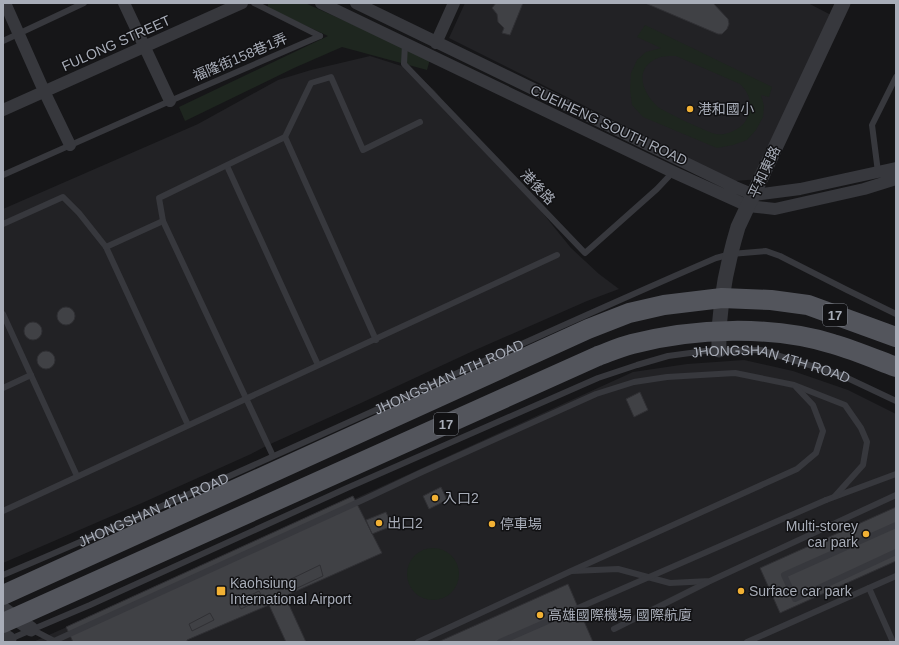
<svg xmlns="http://www.w3.org/2000/svg" width="899" height="645" viewBox="0 0 899 645" font-family="Helvetica,'Noto Sans TC',sans-serif">
  <style>
    .built { fill: #222225 }
    .green { fill: #1e261f; fill-rule: evenodd }
    .building { fill: #404145; stroke: #303034 }
    .lines { fill: none; stroke-linecap: round; stroke-linejoin: round }
    .service { stroke: #37383d; stroke-width: 6 }
    .minor { stroke: #37383d; stroke-width: 12 }
    .tertiary { stroke: #37383d; stroke-width: 15 }
    .primary { stroke: #53555c; stroke-width: 20 }
    .service-bridge { stroke: #37383d; stroke-width: 6 }
    .poi-dot { fill: #f2b134; stroke: #111113; stroke-width: 1.5 }
    .labels { text-anchor: middle; dominant-baseline: central; stroke-width: 3; stroke-linejoin: round; paint-order: stroke }
    .shield { fill: #111113; stroke: #7b7e86; stroke-width: 1 }
    .shield-label { font-size: 13px; font-weight: bold; fill: #a8adb8 }
    .street-label { font-size: 14px; fill: #a8adb8; stroke: #111113 }
    .poi-label { font-size: 14px; fill: #a8adb8; stroke: #111113; text-anchor: start }
  </style>
  <rect width="100%" height="100%" fill="#161618"/>
  <!-- built -->
  <path class="built" d="M465,3H808L831,15L761,179L734,181L449,38Z
    M370,56L411,69L435,91L477,144L528,195L571,248L599,274L619,289L587,301L473,351L361,403L266,446L251,454L142,503L3,563V209L198,124L278,80L311,70Z
    M744,360L793,371L848,390L896,414V642H33L282,532L633,372L687,364Z"/>
  <!-- green -->
  <path class="green" d="M268,3H305L430,59L427,70L342,47L294,68L185,121L179,107L328,36L268,8Z
    M645,25L772,87L769,97L761,95L764,106L763,117L756,130L747,140L733,145L717,148L643,117L632,105L630,90L631,73L637,60L646,52L661,48L637,37ZM676,56L740,84C749,93 753,103 748,116C744,128 728,136 716,134C711,134 661,110 658,107C642,93 633,68 658,58C663,56 671,56 676,56Z
    M407 574a26 26 0 1 1 52 0a26 26 0 1 1-52 0Z"/>
  <!-- building -->
  <path class="building" d="M496,3H523L510,35L502,33L504,28L498,22L497,14L492,8Z
    M645,3H713L728,19L729,24L727,29L722,34H718Z
    M57 316a9 9 0 1 1 18 0a9 9 0 1 1-18 0Z
    M24 331a9 9 0 1 1 18 0a9 9 0 1 1-18 0Z
    M37 360a9 9 0 1 1 18 0a9 9 0 1 1-18 0Z
    M640,392L648,410L634,417L626,399Z
    M441,487L447,500L429,509L423,496Z
    M353,496L382,553L285,596L306,642H286L269,605L187,640V642H73L66,627Z
    M896,507V561L780,613L760,568Z
    M386,512L392,526L372,534L366,520Z
    M320,565L323,576L293,590L289,580Z
    M568,584L593,642H438Z
    M259,591L263,598L241,609L237,602Z
    M210,613L214,620L192,631L189,624Z"/>
  <g class="lines">
    <!-- service -->
    <g class="service">
      <path d="M254,3L320,36"/>
      <path d="M3,41L84,3"/>
      <path d="M405,44L404,64L585,253L657,189L673,172"/>
      <path d="M285,137L311,83L331,77L363,150L420,122"/>
      <path d="M227,166L318,365"/>
      <path d="M878,172L872,125L896,77"/>
      <path d="M3,175L170,101L320,36"/>
      <path d="M3,224L63,197L79,213L106,247L188,425"/>
      <path d="M106,247L163,221"/>
      <path d="M3,314L77,476"/>
      <path d="M3,388L31,375"/>
      <path d="M273,456L163,221L159,198L285,137L376,340"/>
      <path d="M826,500L896,474"/>
      <path d="M3,511L557,255"/>
      <path d="M896,525L784,575L795,599L896,552"/>
      <path d="M572,571L618,569L670,583L710,581L896,495"/>
      <path id="s1" d="M3,575C243,474 477,361 716,258L731,254L766,251L780,256L847,290L896,314"/>
      <path d="M869,588L893,642"/>
      <path d="M31,629L54,641"/>
      <path d="M614,629L708,582"/>
      <path id="s2" d="M10,639L90,605L347,488L598,378L637,365L668,356L705,351L761,350L841,375L896,401"/>
      <path d="M52,642L367,498L422,472L596,394L634,382L667,377L735,373L794,385L845,405L861,428L867,442L863,465L835,496"/>
      <path d="M418,642L569,572L797,469L816,453L823,431L813,405L796,387"/>
      <path d="M747,642L896,576"/>
    </g>
    <!-- minor -->
    <path class="minor" d="M5,3L44,91L70,145
      M124,3L170,101
      M321,3L673,172L748,206L775,209L864,189L896,179
      M356,3L735,187L754,195L800,189L896,168
      M436,43L454,3
      M3,110L242,3"/>
    <!-- tertiary -->
    <path class="tertiary" d="M719,350C718,309 726,267 738,227L843,3
      M3,609L31,629
      M3,635L9,639"/>
    <!-- primary -->
    <path class="primary" d="M3,595L588,329L629,313L664,305L722,298L771,300L808,305L896,337
      M3,623L598,356C609,352 620,347 632,344C694,328 772,325 833,344C854,350 875,359 896,367"/>
    <!-- service-bridge -->
    <path class="service-bridge" d="M500,642L826,500"/>
  </g>
  <!-- markers -->
  <g class="poi-dot">
    <circle cx="690" cy="109" r="4"/>
    <circle cx="435" cy="498" r="4"/>
    <circle cx="379" cy="523" r="4"/>
    <circle cx="492" cy="524" r="4"/>
    <circle cx="866" cy="534" r="4"/>
    <rect x="216" y="586" width="10" height="10" rx="2"/>
    <circle cx="741" cy="591" r="4"/>
    <circle cx="540" cy="615" r="4"/>
  </g>
  <g class="labels">
    <!-- shield labels -->
    <g class="shield">
      <rect x="823" y="304" width="24" height="22" rx="3"/>
      <rect x="434" y="413" width="24" height="22" rx="3"/>
    </g>
    <g class="shield-label">
      <text x="835" y="315">17</text>
      <text x="446" y="424">17</text>
    </g>
    <!-- street labels -->
    <g class="street-label">
      <text transform="translate(116 43) rotate(-24)">FULONG STREET</text>
      <text transform="translate(240 57) rotate(-23)">福隆街158巷1弄</text>
      <text transform="translate(609 125) rotate(25)">CUEIHENG SOUTH ROAD</text>
      <text transform="translate(764 172) rotate(-65)">平和東路</text>
      <text transform="translate(538 187) rotate(46)">港後路</text>
      <text stroke="none"><textPath href="#s2" startOffset="822">JHONGSHAN 4TH ROAD</textPath></text>
      <text stroke="none"><textPath href="#s1" startOffset="488">JHONGSHAN 4TH ROAD</textPath></text>
      <text stroke="none"><textPath href="#s1" startOffset="164">JHONGSHAN 4TH ROAD</textPath></text>
    </g>
    <!-- poi labels -->
    <g class="poi-label">
      <text x="698" y="109">港和國小</text>
      <text x="443" y="498">入口2</text>
      <text x="387" y="523">出口2</text>
      <text x="500" y="524">停車場</text>
      <text x="858" y="526" text-anchor="end">Multi-storey<tspan x="858" dy="16">car park</tspan></text>
      <text x="230" y="583">Kaohsiung<tspan x="230" dy="16">International Airport</tspan></text>
      <text x="749" y="591">Surface car park</text>
      <text x="548" y="615">高雄國際機場 國際航廈</text>
    </g>
  </g>
  <!-- border -->
  <rect width="899" height="645" fill="none" stroke="#a8adb8" stroke-width="8"/>
</svg>
